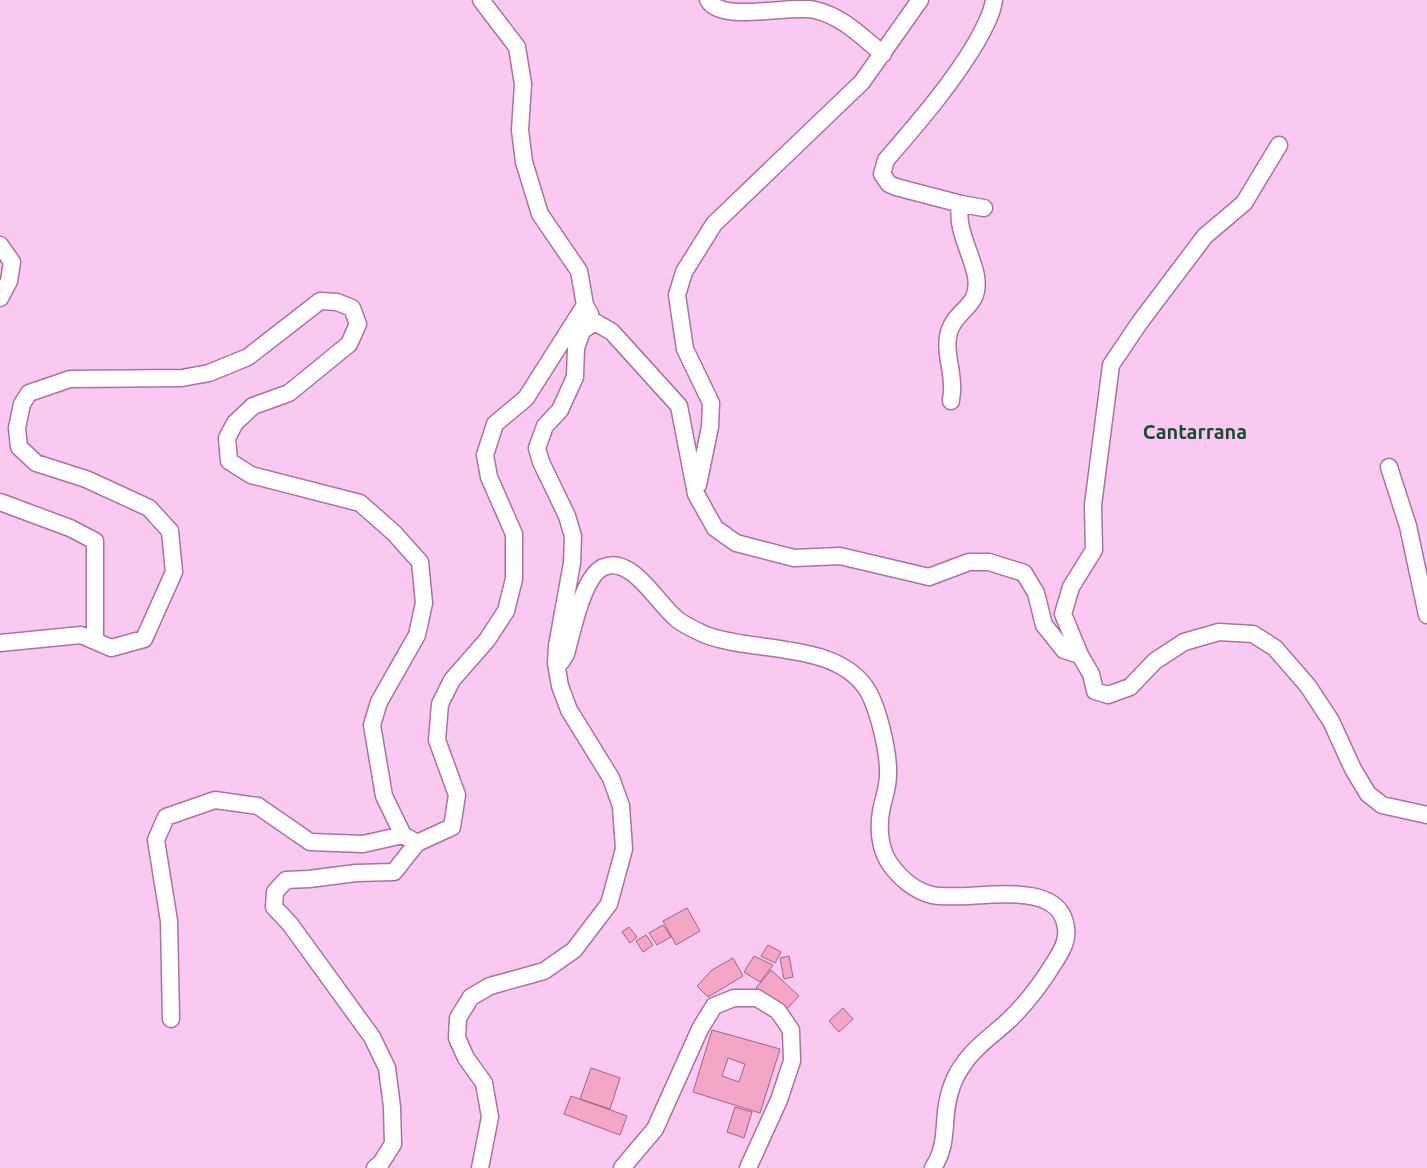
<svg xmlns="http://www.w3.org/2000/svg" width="1427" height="1168" viewBox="0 0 1427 1168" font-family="Ubuntu,sans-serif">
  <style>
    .building { fill: #f4a6c7; stroke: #a5627f; fill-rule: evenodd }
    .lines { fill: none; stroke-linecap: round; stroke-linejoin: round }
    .minor-casing { stroke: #ab72a1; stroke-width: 19 }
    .minor { stroke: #fff; stroke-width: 16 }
    .labels { text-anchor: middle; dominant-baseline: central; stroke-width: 4.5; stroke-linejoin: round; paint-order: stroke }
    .district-label { font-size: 20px; font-weight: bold; fill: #154c2b; stroke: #fac9f1 }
  </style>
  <rect width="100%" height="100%" fill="#fac9f1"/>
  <!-- building -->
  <path class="building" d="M687,908L700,931L676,945L663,921Z
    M663,925L671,937L657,945L649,933Z
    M629,927L637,937L630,943L622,932Z
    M646,935L653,945L643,952L636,941Z
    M768,945L781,952L775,963L761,956Z
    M754,956L773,965L760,982L744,972Z
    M789,956L793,977L784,979L780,958Z
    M733,958L743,976L708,997L697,986L712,970Z
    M771,970L799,996L784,1012L756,988Z
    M843,1008L853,1019L839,1032L829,1021Z
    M712,1030L780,1049L760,1113L693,1092ZM728,1058L745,1064L739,1082L722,1076Z
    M591,1068L620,1078L610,1109L580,1099Z
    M571,1096L627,1116L620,1135L564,1114Z
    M735,1107L752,1112L744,1138L727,1132Z"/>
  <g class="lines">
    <!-- minor casing -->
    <g class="minor-casing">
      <path id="minor" d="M481,0L517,47L523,84L520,130L524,162L540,214L579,271L585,305L590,314
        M708,0C722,24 790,4 815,10C842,16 862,37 883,54
        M984,208L961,204L896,187L889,184L882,174L886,160C918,123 951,85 976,43C983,30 992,15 994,0
        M0,245L12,262L9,281L0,298
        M951,401C951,396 953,391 952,386C952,367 944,350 949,332C957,307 981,308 976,276C972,254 954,225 961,204
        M1389,467L1408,526L1427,615
        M698,485L710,427L711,403L685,349L677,295L684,272L714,224L862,82L920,0
        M0,502L70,528L95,541V641
        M0,643L81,635L111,648L144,639L174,572L170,531L149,508L86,479L36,463L19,447L17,428L22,404L29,393L70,379L182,378L209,373L248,357L320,301L337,302L352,308L358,324L349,344L289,393L253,406L235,423L227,438L229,461L251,475L360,503L394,533L420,562L424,603L417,635L379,702L372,725L384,796L403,835L417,843L452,827L457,795L437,740L440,704L452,680L487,640L506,611L514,579V534L489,477L485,455L495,424L526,398L585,305
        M1080,655L1063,614L1071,587L1094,550L1093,505L1111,365L1140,322L1205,236L1244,203L1279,145
        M561,662L566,654C572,633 583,575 604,567C632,555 658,605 678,620C686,626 697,631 706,635C753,653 834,641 866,688C878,706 889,753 888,775C888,789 883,799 881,812C878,829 880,850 890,864C900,878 915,891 932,895C967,903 1060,874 1066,928C1068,941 1061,952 1054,963C1041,984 1026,1004 1008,1021C993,1035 976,1046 965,1062C954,1076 948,1094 946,1112C944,1133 945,1150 933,1168
        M171,1019L169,921L156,840L166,817L215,800L258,806L310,842L363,844L403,835
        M375,1168L381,1163L393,1144L392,1107L387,1068L372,1037L290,924L274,907L275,892L286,880L309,879L356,873L394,872L417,843
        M480,1168L490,1117L484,1083L466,1058L457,1038L458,1018L471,997L490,986L544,971L574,950L609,904L624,849L621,806L611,778L569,710L560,686L556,663L557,646L572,563L573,536L567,516L541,462L537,448L545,426L560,410L575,377L576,348L582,331L595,322L612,332L679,406L696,494L715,528L736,543L794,558L840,556L929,577L969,562H989L1024,573L1036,593L1044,625L1064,650L1080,655L1091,674L1095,691L1108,695L1130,687L1155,661L1184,642L1219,632L1253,634L1275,648L1308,686L1331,721L1353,769L1368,794L1382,805L1427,815
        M622,1168L655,1129L700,1029L714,1006L734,998H757L778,1011L791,1030L792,1061L779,1100L748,1168"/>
    </g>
    <!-- minor -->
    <use href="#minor" class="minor"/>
  </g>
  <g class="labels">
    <!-- district labels -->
    <g class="district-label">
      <text x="1195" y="431">Cantarrana</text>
    </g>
  </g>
</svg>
